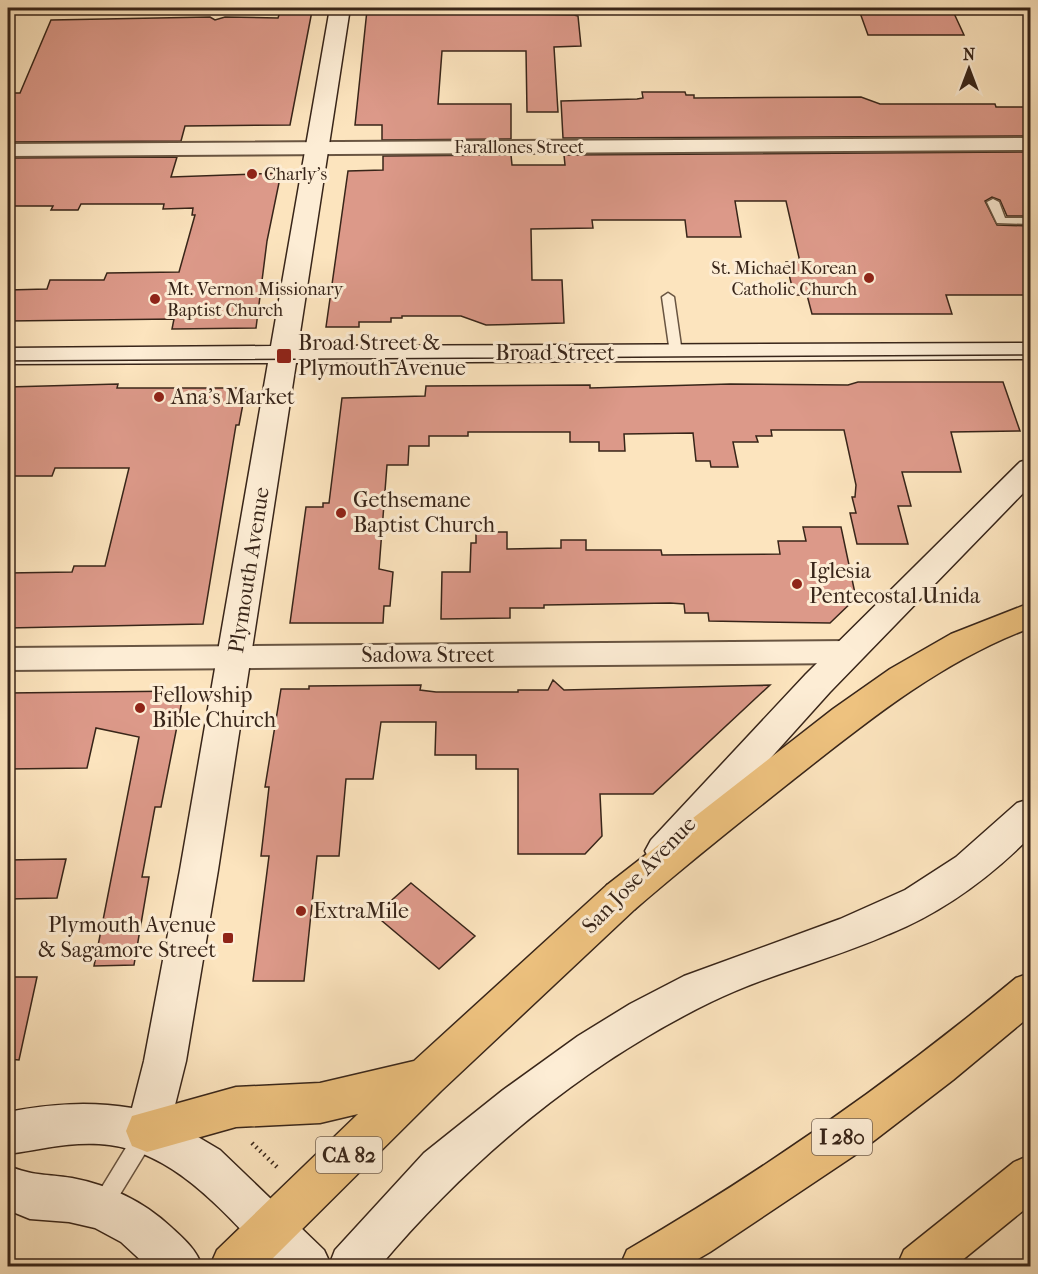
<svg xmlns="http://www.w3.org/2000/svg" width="1038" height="1274" viewBox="0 0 1038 1274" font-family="'IM FELL French Canon',serif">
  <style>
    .building { fill: #dc9989; stroke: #382519; stroke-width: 1.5 }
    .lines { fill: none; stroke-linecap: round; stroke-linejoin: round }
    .lane-casing { stroke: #695542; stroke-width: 3 }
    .street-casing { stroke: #695542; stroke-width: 4 }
    .secondary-casing { stroke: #382519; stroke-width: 3 }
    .primary-casing { stroke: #382519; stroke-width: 3 }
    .highway-casing { stroke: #382519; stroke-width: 3 }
    .path { stroke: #382519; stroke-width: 4.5; stroke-dasharray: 1.5 4; stroke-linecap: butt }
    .lane { fill: #fdedd5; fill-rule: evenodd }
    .street { fill: #fdedd5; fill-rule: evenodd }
    .secondary { fill: #fdedd5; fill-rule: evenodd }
    .primary { fill: #eec27f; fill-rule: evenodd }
    .highway { fill: #eec27f; fill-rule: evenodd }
    .tram { stroke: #382519; stroke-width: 1.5 }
    .poi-dot { fill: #8f2418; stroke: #fdedd5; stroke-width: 2 }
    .labels { text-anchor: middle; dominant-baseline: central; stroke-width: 6; stroke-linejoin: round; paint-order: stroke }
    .far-street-label { font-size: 18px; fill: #382519; stroke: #fdedd5 }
    .far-poi-label { font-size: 18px; fill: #382519; stroke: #fdedd5; text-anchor: start }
    .shield { fill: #fdedd5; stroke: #736151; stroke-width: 1.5 }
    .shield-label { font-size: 21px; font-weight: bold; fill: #382519 }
    .poi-label { font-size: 22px; fill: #382519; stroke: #fdedd5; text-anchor: start }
    .street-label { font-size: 22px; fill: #382519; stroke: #fdedd5 }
  </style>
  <rect width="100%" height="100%" fill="#fce4be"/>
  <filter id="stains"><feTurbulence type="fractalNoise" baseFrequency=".00333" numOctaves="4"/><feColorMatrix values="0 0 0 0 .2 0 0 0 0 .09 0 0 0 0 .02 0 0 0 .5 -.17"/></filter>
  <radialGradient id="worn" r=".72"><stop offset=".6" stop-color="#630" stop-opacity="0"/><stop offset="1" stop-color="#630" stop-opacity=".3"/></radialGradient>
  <!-- building -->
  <path class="building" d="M952,9L964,35H868L859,10Z
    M367,10L574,15L578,16L581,46L554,47L558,112H527L526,51H442L438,104H511V139L382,140V125H355Z
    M312,11L290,125L185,126L181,141L8,142V93H20L51,20L210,17L215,20L225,17L278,18L280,12Z
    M642,92H685L686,95H694V98L861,97L880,104H995L996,107H1030V136L563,138L561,101L637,99L643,98Z
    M1030,152V216H1007L1000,200L992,197L985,201L997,225L1030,226V295H946L952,314H812L807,295H794L786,262H800L786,201H735L741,237H687L685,220H592L593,228L531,229L532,280H562L564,323L486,325L461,316H402V318H391V322H359V327H326L348,171L383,170V156L511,155L512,165H565L564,155Z
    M177,157L171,177L281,173L267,241L256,328L172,329L174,319L8,321V290L47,289L50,280H104L107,273L179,272L195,215H192L193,208L163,209L164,204H81L78,210H51L53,206H8V158Z
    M858,382H1003L1020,431L951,432L961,472H902L911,506H898L908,544H857L850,513H856L852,497H855L856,485L844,430H771L772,436H756L758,442H733L738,467H711L710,461H696L693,433L624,434L625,451H599V442H570V432H468V436H429V446H409L408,465H387L379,569L393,572L390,606H384L383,623H290L306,507H323V503H329L342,398L425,396L426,386L590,385V388L730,384L848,385Z
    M118,384L117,388H246L239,425H236L203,624L8,628V573L72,572L74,566H105L129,468H55L52,476H8V387Z
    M803,527H841L856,598L830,623L709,621L708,613H685L684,604L670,603L544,605V608H510V618L441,619L442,572H470L471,543H476V532H507V549L561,548V540H586V550H661L662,555L780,554L778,541H806Z
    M553,680L564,690L770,685L653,794H600L602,836L585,854H518V769H476V755H435L436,722H381L373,779H346L339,856H317L304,981H253L269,856H261L269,787H265L281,689H309V686L421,685L420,690L436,692H518V690H548Z
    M184,691L161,807H155L142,877H149L134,965L94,966L139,737L96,728L87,768L8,769V693Z
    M66,859L57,898L8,899V860Z
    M411,883L475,936L439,969L375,915Z
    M8,977H37L19,1060L8,1059Z"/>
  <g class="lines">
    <!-- lane casing -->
    <g class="lane-casing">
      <path id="lane" d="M993,199L999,202L1005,218H1030V224L997,223L987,202Z
        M668,293L674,297L682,353L676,357L670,353L662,297Z
        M145,1126L152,1128L155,1135L152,1142L108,1214L101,1217L94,1214L91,1207L94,1200L138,1128Z"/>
    </g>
    <!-- street casing -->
    <g class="street-casing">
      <path id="street" d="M1030,138V150L8,156V144Z
        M848,641L858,644L862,652L858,660L848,663L8,670V648Z"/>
    </g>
    <!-- secondary casing -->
    <g class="secondary-casing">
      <path id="secondary" d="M330,8H350L298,346L1030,343V359L296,363L218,870L186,1061L171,1121L220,1150L324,1250L330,1263L335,1250L424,1153L503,1090L578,1036L630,1004L684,976L840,919L905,890L956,857L1017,803L1030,799V837C989,878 943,912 889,934C831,960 768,974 711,1002C584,1064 470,1159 380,1266H276C226,1216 175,1148 99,1144C68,1142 38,1150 8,1154V1112C50,1104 89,1101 132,1108L144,1061L180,870L268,363L8,364V348L271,346Z
        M1030,459V486L830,692L677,862L664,867L651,862L645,851L651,840L806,674L1020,462Z
        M8,1166C34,1176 46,1174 72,1178C109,1185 143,1201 171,1227C184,1239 196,1249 202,1266H147L121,1242L95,1228L69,1222L30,1219L8,1210Z"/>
    </g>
    <!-- primary casing -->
    <g class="primary-casing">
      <path id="primary" d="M621,881L635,885L640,897L635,909L441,1091L265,1266H210L217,1250L358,1114L320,1123L236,1127L147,1152L132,1146L126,1131L132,1116L236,1087L320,1083L414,1061L607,885Z"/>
    </g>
    <!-- highway casing -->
    <g class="highway-casing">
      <path id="highway" d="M1030,603V628C940,662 869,720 794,779C740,822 687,864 635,909L621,913L607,909L602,897L607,885L833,709L890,669L951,634Z
        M1030,973V1016L953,1080L858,1153L710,1252L686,1266H620L627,1250C765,1170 893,1080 1016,978Z
        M1030,1155V1205L955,1266H897L904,1250L1014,1162Z"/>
    </g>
    <!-- path -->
    <path class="path" d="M252,1143L279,1169"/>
    <!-- lane -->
    <use href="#lane" class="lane"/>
    <!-- street -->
    <use href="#street" class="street"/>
    <!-- secondary -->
    <use href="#secondary" class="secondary"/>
    <!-- primary -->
    <use href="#primary" class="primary"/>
    <!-- highway -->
    <use href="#highway" class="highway"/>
    <!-- tram -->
    <path class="tram" d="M8,361L1030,355"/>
  </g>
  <!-- markers -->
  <g class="poi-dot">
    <circle cx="252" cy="174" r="6"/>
    <circle cx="869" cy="278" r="6"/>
    <circle cx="155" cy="299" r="6"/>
    <rect x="276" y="348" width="16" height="16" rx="3"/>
    <circle cx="159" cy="397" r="6"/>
    <circle cx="341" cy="513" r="6"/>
    <circle cx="797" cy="584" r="6"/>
    <circle cx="140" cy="708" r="6"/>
    <circle cx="301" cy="911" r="6"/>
    <rect x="222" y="932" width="12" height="12" rx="3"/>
  </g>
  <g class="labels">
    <!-- far-street labels -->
    <g class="far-street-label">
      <text x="519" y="147">Farallones Street</text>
    </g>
    <!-- far-poi labels -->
    <g class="far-poi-label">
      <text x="264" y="174">Charly's</text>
      <text x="857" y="268" text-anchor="end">St. Michael Korean<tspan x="857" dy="21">Catholic Church</tspan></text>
      <text x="167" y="289">Mt. Vernon Missionary<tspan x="167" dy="21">Baptist Church</tspan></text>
    </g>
    <!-- shield labels -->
    <g class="shield">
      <rect x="812" y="1119" width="60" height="36" rx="4.5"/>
      <rect x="316" y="1137" width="66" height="36" rx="4.5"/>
    </g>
    <g class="shield-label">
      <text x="842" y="1137">I 280</text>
      <text x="349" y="1155">CA 82</text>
    </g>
    <!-- poi labels -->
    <g class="poi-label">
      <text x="298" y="343">Broad Street &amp;<tspan x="298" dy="25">Plymouth Avenue</tspan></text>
      <text x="171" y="397">Ana's Market</text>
      <text x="353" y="500">Gethsemane<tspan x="353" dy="25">Baptist Church</tspan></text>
      <text x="809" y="571">Iglesia<tspan x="809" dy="25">Pentecostal Unida</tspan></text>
      <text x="152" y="695">Fellowship<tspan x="152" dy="25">Bible Church</tspan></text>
      <text x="313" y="911">ExtraMile</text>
      <text x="216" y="925" text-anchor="end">Plymouth Avenue<tspan x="216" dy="25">&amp; Sagamore Street</tspan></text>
    </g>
    <!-- street labels -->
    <g class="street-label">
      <text x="555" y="353">Broad Street</text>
      <text transform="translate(249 570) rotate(-81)">Plymouth Avenue</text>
      <text x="428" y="655">Sadowa Street</text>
      <text transform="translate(639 875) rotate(-46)">San Jose Avenue</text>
    </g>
  </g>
  <!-- margin -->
  <rect width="1038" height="1274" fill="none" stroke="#fce4be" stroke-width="30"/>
  <rect x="9" y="9" width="1020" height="1256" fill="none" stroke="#382519" stroke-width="3"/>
  <rect x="15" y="15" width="1008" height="1244" fill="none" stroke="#382519" stroke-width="1.5"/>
  <!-- north arrow -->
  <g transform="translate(969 69)" stroke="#fdedd5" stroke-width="4.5" paint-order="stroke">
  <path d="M0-4.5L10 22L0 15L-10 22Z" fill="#382519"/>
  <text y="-9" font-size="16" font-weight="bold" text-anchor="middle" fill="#382519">N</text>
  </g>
  <rect width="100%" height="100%" filter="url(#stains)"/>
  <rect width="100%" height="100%" fill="url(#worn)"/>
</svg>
